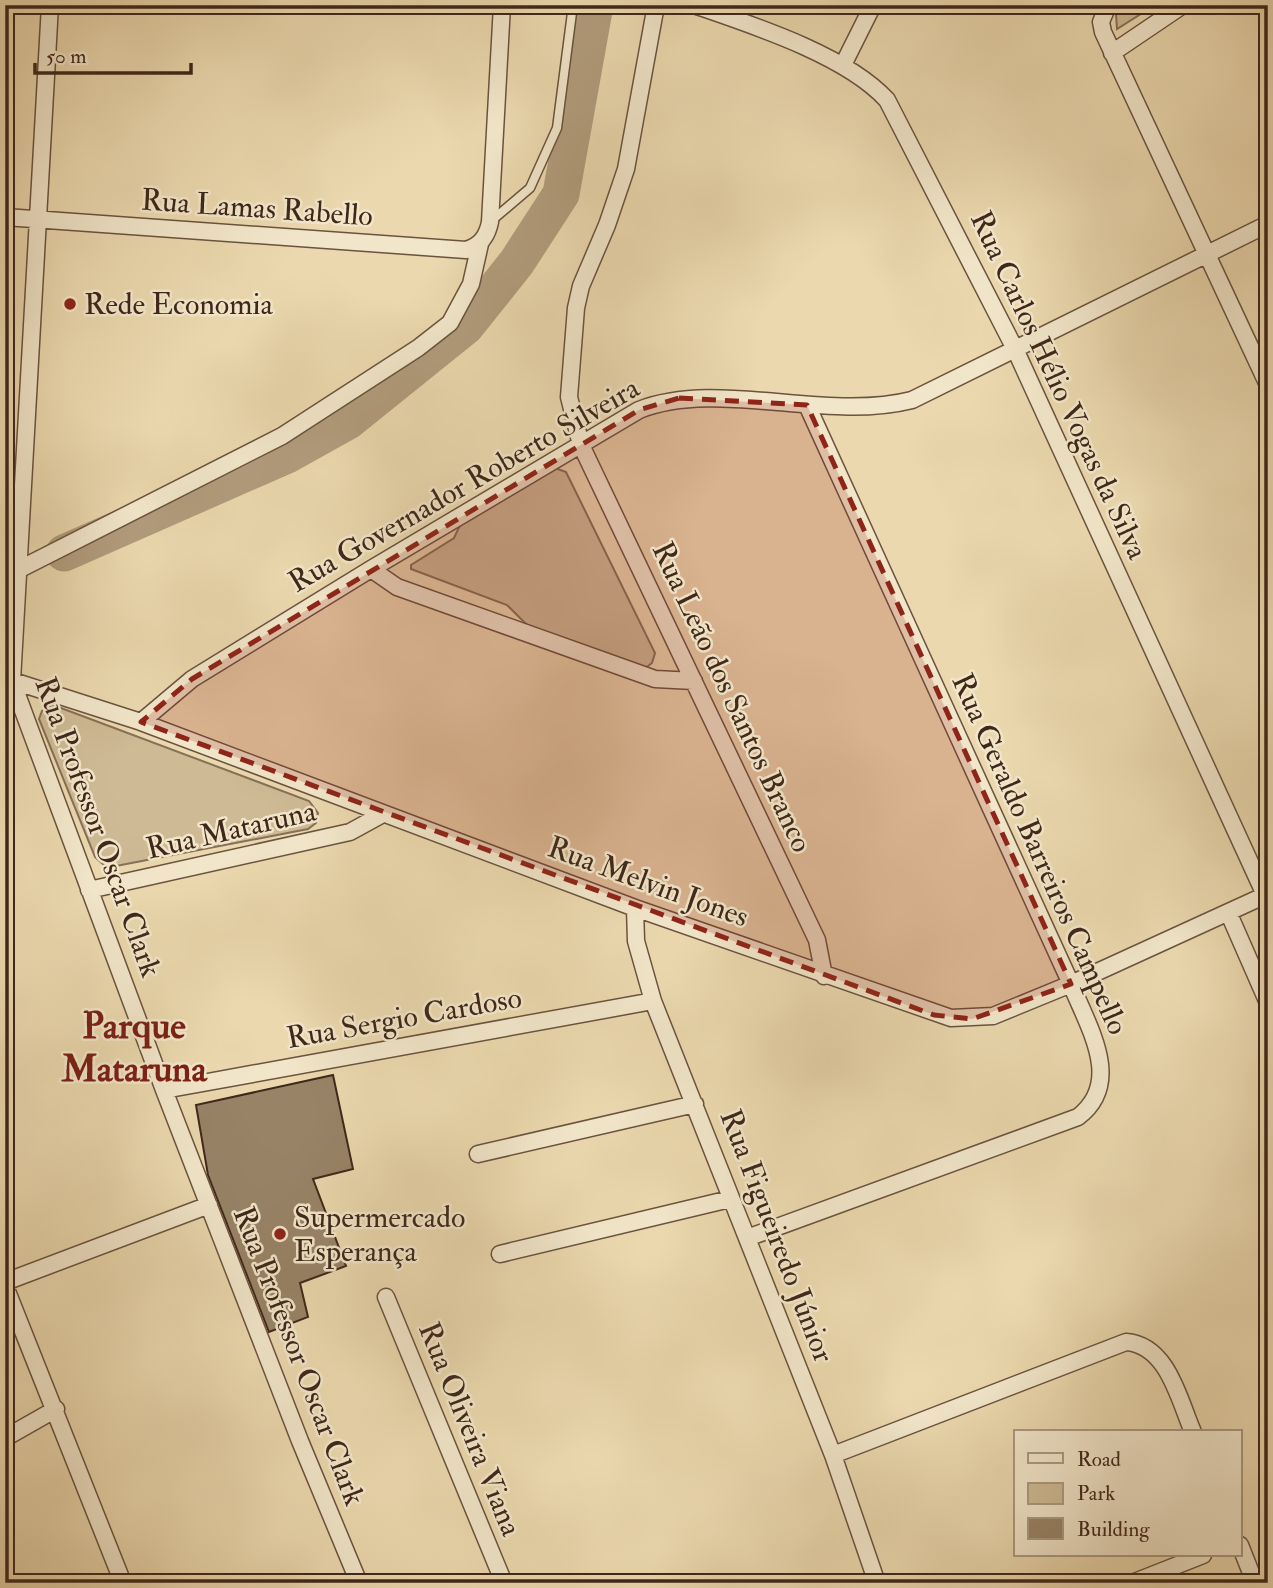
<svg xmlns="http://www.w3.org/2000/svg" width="1273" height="1588" viewBox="0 0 1273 1588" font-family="'IM FELL Double Pica',serif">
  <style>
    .green { fill: #ceba95; stroke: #867058; stroke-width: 2 }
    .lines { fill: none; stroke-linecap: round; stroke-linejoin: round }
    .river { stroke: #b19c7c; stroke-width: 37 }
    .building { fill: #988367; stroke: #3f271a; stroke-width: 2 }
    .service-casing { stroke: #6a533f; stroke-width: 11 }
    .minor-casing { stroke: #6a533f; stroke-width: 19 }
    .service { stroke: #f2e6ca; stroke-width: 8 }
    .minor { stroke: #f2e6ca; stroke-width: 16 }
    .marked { fill: #8f2418; fill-opacity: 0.2; stroke: #8f2418; stroke-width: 5; stroke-dasharray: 14 9; stroke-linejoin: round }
    .poi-dot { fill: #8f2418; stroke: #f2e6ca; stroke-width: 2.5 }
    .labels { text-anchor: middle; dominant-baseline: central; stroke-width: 5; stroke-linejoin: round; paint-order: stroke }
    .street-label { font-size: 30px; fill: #3f271a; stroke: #f2e6ca }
    .poi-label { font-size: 30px; fill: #3f271a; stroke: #f2e6ca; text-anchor: start }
    .district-label { font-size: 37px; font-weight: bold; fill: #7a1f14; stroke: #f2e6ca }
  </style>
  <rect width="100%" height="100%" fill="#ebd8ae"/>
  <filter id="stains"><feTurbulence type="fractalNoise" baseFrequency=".00286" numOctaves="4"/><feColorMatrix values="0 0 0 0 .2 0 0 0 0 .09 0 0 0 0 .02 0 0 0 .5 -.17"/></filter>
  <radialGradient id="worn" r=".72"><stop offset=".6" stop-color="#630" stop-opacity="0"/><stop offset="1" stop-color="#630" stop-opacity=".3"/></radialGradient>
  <!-- green -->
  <path class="green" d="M1121,5H1155L1117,29L1116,14Z
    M555,468L566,472L655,653L652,663L644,669L528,626L507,605L411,569V565L454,538L461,523Z
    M53,705L309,801L318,813L316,823L308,829L116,866L104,865L95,857L39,719L42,711Z"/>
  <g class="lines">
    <!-- river -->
    <path class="river" d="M64,553L287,455L348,421L466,326L517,262L561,194L595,5"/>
  </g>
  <!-- building -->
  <path class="building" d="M333,1075L353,1169L313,1179L346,1266L300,1283L308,1317L269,1332L208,1175L196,1105Z"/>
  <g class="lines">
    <!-- service casing -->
    <g class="service-casing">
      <path id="service" d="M490,222L530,188L557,128L573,5"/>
    </g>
    <!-- minor casing -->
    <g class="minor-casing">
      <path id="minor" d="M50,5L12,681L164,1090L300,1441L359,1583
        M656,5L626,169L607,225L581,286L576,308L569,397L581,445L817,940L824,976
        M694,5C752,25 846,55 887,100L1015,349L1265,895
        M1108,5L1101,22L1103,32L1268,385
        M1112,53L1183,5
        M843,65L873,5
        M5,217L466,250C480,246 487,237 490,222L502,5
        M371,569L397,587L655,679L694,681
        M18,570L282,436L418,348L450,323L471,284L480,244
        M7,679L141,722L635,908L951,1018L993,1016L1071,984L1268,894
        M141,722L192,679L371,569L639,410C718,379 826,422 912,400L1268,224
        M89,890L350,832L381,815
        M635,908L636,941L653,1001L833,1455L877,1583
        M1229,914L1268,1003
        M164,1090L653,1001
        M478,1154L695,1104
        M747,1238L1078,1117C1124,1082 1088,1027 1071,984L807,405
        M500,1254L730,1199
        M5,1282L209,1205
        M5,1286L123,1583
        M386,1297L504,1583
        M5,1438L56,1409
        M833,1455L1126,1342C1168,1345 1179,1400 1193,1432
        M1240,1545L1255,1583
        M1132,1583L1203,1555"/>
    </g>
    <!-- service -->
    <use href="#service" class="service"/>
    <!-- minor -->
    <use href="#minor" class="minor"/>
  </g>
  <!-- marked area -->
  <path class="marked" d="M679,398L807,405L1071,984L972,1019L934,1015L141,722L192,679L639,410Z"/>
  <!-- markers -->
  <g class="poi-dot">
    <circle cx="70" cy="304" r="7"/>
    <circle cx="280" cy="1234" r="7"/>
  </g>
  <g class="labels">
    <!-- street labels -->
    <g class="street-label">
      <text transform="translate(257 208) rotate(4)">Rua Lamas Rabello</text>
      <text transform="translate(1059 385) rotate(65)">Rua Carlos Hélio Vogas da Silva</text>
      <text transform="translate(464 485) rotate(-30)">Rua Governador Roberto Silveira</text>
      <text transform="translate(732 697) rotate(65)">Rua Leão dos Santos Branco</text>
      <text transform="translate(98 827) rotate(70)">Rua Professor Oscar Clark</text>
      <text transform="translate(231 830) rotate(-13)">Rua Mataruna</text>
      <text transform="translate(1040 854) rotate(66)">Rua Geraldo Barreiros Campello</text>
      <text transform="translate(648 882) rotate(20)">Rua Melvin Jones</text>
      <text transform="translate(404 1018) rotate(-10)">Rua Sergio Cardoso</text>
      <text transform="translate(777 1236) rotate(69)">Rua Figueiredo Júnior</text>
      <text transform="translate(299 1356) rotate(69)">Rua Professor Oscar Clark</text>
      <text transform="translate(470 1429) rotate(68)">Rua Oliveira Viana</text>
    </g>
    <!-- poi labels -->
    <g class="poi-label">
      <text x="84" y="304">Rede Economia</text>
      <text x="294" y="1217">Supermercado<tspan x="294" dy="34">Esperança</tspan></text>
    </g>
    <!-- district labels -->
    <g class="district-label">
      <text x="134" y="1026">Parque<tspan x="134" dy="43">Mataruna</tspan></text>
    </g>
  </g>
  <!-- margin -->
  <rect width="1273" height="1588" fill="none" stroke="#ebd8ae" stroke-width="28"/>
  <rect x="7" y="7" width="1259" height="1574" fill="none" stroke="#3f271a" stroke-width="3.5"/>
  <rect x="14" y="14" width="1245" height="1560" fill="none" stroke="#3f271a" stroke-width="2"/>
  <!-- legend -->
  <rect x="1014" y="1430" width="228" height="126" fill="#f2e6ca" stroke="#aa9a84" stroke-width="2"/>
  <rect x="1028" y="1453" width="35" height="10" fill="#f2e6ca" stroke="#aa9a84" stroke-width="2"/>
  <text x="1077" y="1466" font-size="21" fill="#3f271a">Road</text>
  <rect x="1028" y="1483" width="35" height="21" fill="#ceba95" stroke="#aa9a84" stroke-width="2"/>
  <text x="1077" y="1500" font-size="21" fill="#3f271a">Park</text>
  <rect x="1028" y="1518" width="35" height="21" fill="#988367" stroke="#aa9a84" stroke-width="2"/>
  <text x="1077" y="1536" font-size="21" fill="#3f271a">Building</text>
  <!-- scale -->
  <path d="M35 63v10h156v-10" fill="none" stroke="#3f271a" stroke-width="3.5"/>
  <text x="46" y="63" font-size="21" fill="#3f271a" stroke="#f2e6ca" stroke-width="5" paint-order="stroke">50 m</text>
  <rect width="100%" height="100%" filter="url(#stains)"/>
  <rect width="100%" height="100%" fill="url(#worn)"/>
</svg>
